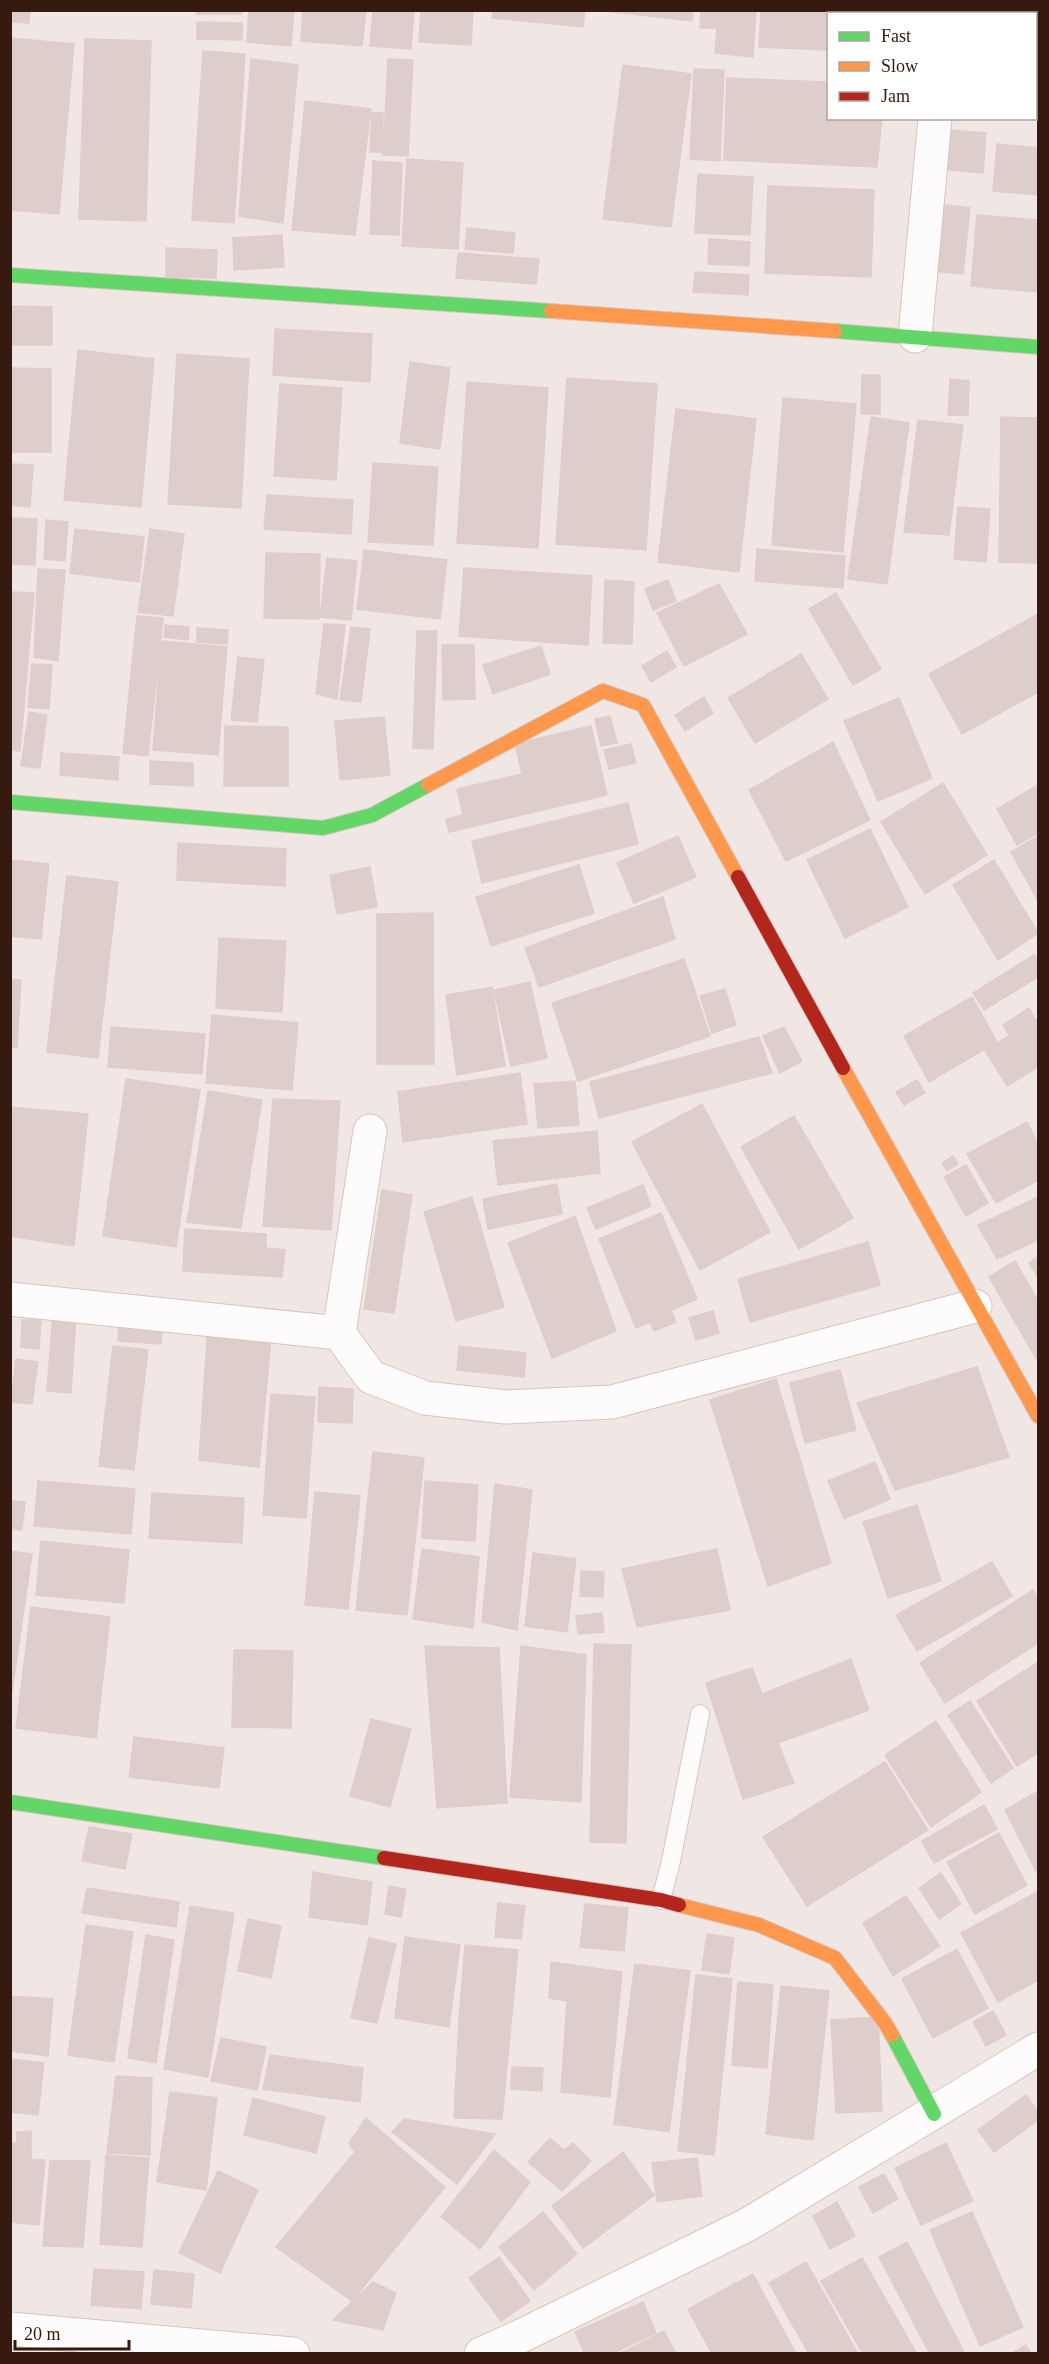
<svg xmlns="http://www.w3.org/2000/svg" width="1049" height="2364" viewBox="0 0 1049 2364" font-family="Georgia,serif">
  <style>
    .building { fill: #ddcecc; stroke: #e0ccca; stroke-width: 1.5 }
    .lines { fill: none; stroke-linecap: round; stroke-linejoin: round }
    .lane-casing { stroke: #d7c5bd; stroke-width: 20 }
    .street-casing { stroke: #d7c5bd; stroke-width: 35 }
    .fast-casing { stroke: #d7c5bd; stroke-width: 16 }
    .slow-casing { stroke: #d7c5bd; stroke-width: 16 }
    .jam-casing { stroke: #d7c5bd; stroke-width: 16 }
    .lane { stroke: #fdfbfb; stroke-width: 18 }
    .street { stroke: #fdfbfb; stroke-width: 33 }
    .fast { stroke: #63d668; stroke-width: 14 }
    .slow { stroke: #ff974d; stroke-width: 14 }
    .jam { stroke: #b3261e; stroke-width: 14 }
  </style>
  <rect width="100%" height="100%" fill="#f0e7e4"/>
  <!-- building -->
  <path class="building" d="M10,10H30L29,23L10,22Z
    M197,10H241V14H197Z
    M249,10H294L291,46L247,42Z
    M303,10H366L362,46L301,41Z
    M373,10H414L411,49L370,46Z
    M421,10H473L471,45L419,42Z
    M493,10H585L583,27L492,18Z
    M596,10H693L692,21Z
    M701,10H756L753,57L715,53L717,28H700Z
    M761,10H887V14H828V50L759,47Z
    M1004,10H1038V83L1036,82V14H1004Z
    M197,22L242,23V40L197,39Z
    M10,38L74,44L59,214L10,210Z
    M85,39L151,41L146,221L79,219Z
    M203,51L245,54L234,223L192,220Z
    M251,59L298,65L283,223L239,216Z
    M388,59L413,60L408,156L383,155Z
    M623,65L691,74L671,227L603,219Z
    M694,69L724,70L720,161L690,159Z
    M727,78L828,82V118H882L877,167L724,160Z
    M305,101L371,109L355,235L292,230Z
    M372,113H383L382,152H370Z
    M950,130L986,133L983,173L948,170Z
    M997,144L1038,148V195L993,191Z
    M407,159L463,163L458,249L402,246Z
    M373,161L402,163L399,235L370,234Z
    M698,174L753,177L750,235L695,233Z
    M768,186L874,190L871,277L765,273Z
    M939,204L970,208L963,274L932,271Z
    M977,215L1038,220V292L971,286Z
    M467,228L515,233L513,253L465,249Z
    M282,235L284,267L234,270L233,238Z
    M709,239L750,242L749,266L708,264Z
    M166,248L217,250L216,278L166,277Z
    M458,253L539,259L536,284L456,278Z
    M695,272L749,275L748,295L693,292Z
    M10,306L52,307V345H10Z
    M275,329L372,334L370,382L273,375Z
    M78,350L154,359L141,507L64,500Z
    M177,354L249,359L241,508L168,504Z
    M410,362L450,368L440,449L400,443Z
    M10,368L51,369V452H10Z
    M862,375H880V414H861Z
    M567,378L657,384L646,550L556,544Z
    M950,379L969,381L968,415H948Z
    M467,382L548,388L538,548L457,543Z
    M280,384L342,388L336,480L274,476Z
    M783,398L856,404L843,552L772,545Z
    M676,409L756,419L739,572L658,562Z
    M871,417L909,423L887,584L848,579Z
    M1001,417L1038,418V563L999,562Z
    M918,420L963,425L949,535L904,532Z
    M373,463L438,467L433,545L368,542Z
    M10,464L33,465L30,507L10,505Z
    M267,495L353,500L351,534L264,529Z
    M958,507L990,509L986,562L954,559Z
    M10,518L37,519L35,565L10,564Z
    M46,520L68,522L65,561L44,559Z
    M75,529L144,537L139,582L70,573Z
    M150,529L184,534L173,616L138,612Z
    M757,549L845,556L843,588L755,581Z
    M364,550L447,560L440,619L357,609Z
    M266,553L320,554L319,619L264,618Z
    M327,558L357,561L351,620L320,617Z
    M464,568L592,576L588,645L459,636Z
    M38,569L65,570L58,661L34,657Z
    M605,580L634,582L632,644L603,643Z
    M668,580L676,601L653,610L645,589Z
    M719,584L747,634L684,666L657,613Z
    M10,592L34,593L20,751L10,750Z
    M836,593L881,669L853,685L809,609Z
    M1038,614V692L962,734L929,674Z
    M137,616L163,618L148,756L123,753Z
    M324,624L345,625L337,699L316,694Z
    M165,625L189,627L188,640L164,637Z
    M351,627L370,629L361,702L340,700Z
    M197,628L228,630L227,644L197,642Z
    M417,631H437L433,749L413,748Z
    M161,641L227,647L218,755L153,750Z
    M442,645H474L475,699L443,700Z
    M541,646L550,674L493,694L483,665Z
    M667,651L676,667L651,682L642,666Z
    M801,654L828,699L755,743L728,698Z
    M238,657L264,660L257,722L231,720Z
    M32,664L52,665L49,709L28,707Z
    M704,697L713,713L685,731L675,715Z
    M899,698L932,778L878,801L844,721Z
    M29,712L47,715L40,768L21,766Z
    M610,716L617,743L601,746L595,719Z
    M384,717L390,775L340,780L335,721Z
    M225,726L288,727V786H224Z
    M591,726L607,795L449,832L446,819L463,815L457,789L522,774L515,744Z
    M833,742L870,820L786,861L749,790Z
    M631,744L636,763L609,769L604,750Z
    M61,753L119,757L118,780L60,775Z
    M150,761L193,763V786L150,784Z
    M943,783L987,855L925,894L881,822Z
    M1038,785V833L1017,845L997,809Z
    M628,803L638,844L482,883L472,841Z
    M870,829L908,907L845,938L807,860Z
    M678,836L696,877L634,903L617,863Z
    M1038,836V901L1011,852Z
    M178,843L286,849L285,886L177,880Z
    M12,860L49,864L41,939L10,936Z
    M994,860L1038,933L998,960L953,885Z
    M579,865L594,913L491,946L476,897Z
    M370,867L377,907L337,914L330,875Z
    M67,876L118,882L98,1058L47,1052Z
    M663,897L675,939L539,987L525,948Z
    M433,913L434,1064H377V914Z
    M219,938L286,941L282,1012L216,1008Z
    M1034,955L1038,961V977L984,1010L973,993Z
    M684,959L710,1036L578,1081L552,1003Z
    M10,980H21L17,1047H10Z
    M530,982L547,1058L511,1066L494,990Z
    M492,987L505,1066L457,1075L446,995Z
    M725,989L736,1025L712,1033L700,996Z
    M972,997L997,1042L929,1082L904,1036Z
    M1029,1008L1035,1019L1009,1035L1003,1025Z
    M212,1015L298,1023L292,1090L206,1083Z
    M1038,1019V1067L1007,1086L985,1050Z
    M111,1027L205,1034L202,1074L108,1067Z
    M784,1027L802,1061L780,1073L763,1036Z
    M759,1037L772,1073L599,1118L590,1082Z
    M520,1073L527,1124L403,1142L398,1092Z
    M126,1079L200,1090L176,1247L103,1236Z
    M917,1080L925,1093L904,1105L896,1092Z
    M575,1081L579,1125L538,1128L534,1084Z
    M208,1091L262,1100L241,1228L187,1222Z
    M273,1099L340,1101L331,1230L263,1226Z
    M702,1104L770,1232L700,1270L632,1142Z
    M10,1107L88,1114L74,1246L10,1236Z
    M794,1116L853,1218L799,1249L741,1147Z
    M1027,1122L1038,1144V1180L996,1203L967,1154Z
    M597,1131L600,1173L498,1185L493,1141Z
    M953,1156L958,1164L947,1171L942,1163Z
    M966,1165L988,1203L966,1216L944,1177Z
    M557,1184L562,1214L488,1229L483,1199Z
    M643,1185L651,1206L596,1229L587,1208Z
    M382,1190L412,1195L394,1313L364,1309Z
    M472,1197L504,1307L456,1321L424,1212Z
    M1038,1197V1240L997,1259L978,1225Z
    M661,1213L697,1299L671,1310L676,1322L654,1331L650,1322L636,1328L599,1239Z
    M575,1216L616,1331L552,1358L508,1243Z
    M185,1229L266,1234V1248L285,1250L282,1277L183,1271Z
    M868,1242L880,1285L750,1322L738,1279Z
    M1038,1257V1277L1029,1263Z
    M1015,1261L1038,1301V1362L989,1277Z
    M713,1311L719,1333L696,1340L689,1318Z
    M53,1314L76,1316L71,1393L47,1391Z
    M119,1318L163,1321L161,1344L118,1341Z
    M22,1320H41L39,1349L21,1347Z
    M208,1324L272,1329L259,1467L199,1460Z
    M113,1346L148,1350L134,1470L99,1466Z
    M459,1346L526,1353L524,1377L457,1370Z
    M16,1359L38,1362L32,1404L11,1402Z
    M977,1367L1009,1457L895,1490L857,1403Z
    M840,1370L856,1430L805,1443L790,1383Z
    M776,1379L831,1563L768,1586L710,1400Z
    M319,1387L353,1389L352,1423L318,1422Z
    M271,1394L315,1397L306,1518L263,1515Z
    M373,1452L424,1458L407,1615L356,1610Z
    M875,1462L890,1499L844,1519L828,1481Z
    M38,1481L135,1489L131,1534L34,1526Z
    M425,1481L478,1485L475,1541L422,1538Z
    M495,1484L532,1490L517,1630L482,1622Z
    M315,1492L360,1496L348,1609L305,1605Z
    M152,1493L244,1498L242,1543L149,1538Z
    M10,1501L25,1502L22,1530L10,1529Z
    M917,1505L941,1581L888,1598L863,1522Z
    M41,1541L129,1550L124,1603L36,1595Z
    M422,1549L479,1557L473,1628L413,1619Z
    M717,1549L730,1610L637,1627L622,1569Z
    M10,1551L32,1554L10,1705Z
    M533,1553L576,1559L567,1632L525,1626Z
    M992,1562L1012,1596L917,1651L896,1615Z
    M581,1571L604,1572L603,1597L580,1596Z
    M1033,1590L1038,1598V1643L945,1703L920,1663Z
    M31,1607L110,1617L96,1738L16,1728Z
    M602,1613L604,1632L578,1634L576,1616Z
    M594,1644L631,1645L626,1843L590,1842Z
    M425,1646L499,1648L507,1803L437,1808Z
    M521,1646L586,1655L581,1802L510,1797Z
    M234,1650L293,1651L291,1728L232,1727Z
    M851,1659L869,1710L778,1743L794,1783L743,1799L706,1683L752,1668L762,1694Z
    M1038,1662V1753L1017,1766L977,1701Z
    M970,1701L1013,1768L991,1783L948,1715Z
    M371,1719L411,1729L390,1807L350,1796Z
    M936,1721L981,1792L931,1827L885,1755Z
    M134,1737L224,1748L219,1788L129,1777Z
    M885,1762L928,1830L807,1906L763,1837Z
    M1038,1791V1875L1005,1810Z
    M984,1805L997,1829L934,1863L922,1841Z
    M89,1827L132,1834L125,1869L82,1861Z
    M999,1833L1027,1885L975,1914L947,1862Z
    M313,1872L372,1882L367,1925L309,1917Z
    M941,1873L961,1904L939,1919L919,1888Z
    M389,1886L406,1889L401,1917L385,1914Z
    M87,1888L179,1902L176,1927L82,1913Z
    M1037,1892L1038,1980L998,2002L961,1933Z
    M906,1896L940,1946L893,1976L863,1923Z
    M498,1903L525,1906L521,1939L495,1937Z
    M585,1904L628,1908L624,1951L580,1947Z
    M190,1906L234,1913L208,2077L164,2069Z
    M248,1919L281,1926L271,1978L238,1971Z
    M86,1925L133,1932L114,2062L68,2055Z
    M707,1934L734,1938L729,1974L702,1970Z
    M146,1935L174,1940L156,2063L128,2058Z
    M405,1937L460,1945L449,2027L395,2018Z
    M369,1938L396,1944L377,2023L351,2018Z
    M465,1945L518,1950L502,2119L454,2118L459,2020Z
    M957,1949L988,2008L933,2038L902,1979Z
    M551,1962L622,1972L610,2097L561,2092L567,2001L549,1998Z
    M635,1964L690,1971L669,2132L614,2124Z
    M696,1975L732,1979L714,2155L678,2151Z
    M738,1982L773,1985L767,2068L732,2065Z
    M781,1986L829,1991L813,2140L766,2134Z
    M10,1996L53,1999L48,2056L10,2051Z
    M993,2011L1006,2035L986,2046L973,2022Z
    M878,2017L882,2111L836,2113L831,2020Z
    M221,2038L266,2047L257,2090L211,2081Z
    M270,2055L363,2068L360,2102L263,2089Z
    M10,2059L44,2063L38,2115L10,2112Z
    M512,2067L543,2068L542,2091L511,2089Z
    M116,2076L152,2078L150,2155L107,2153Z
    M170,2092L217,2098L206,2190L157,2182Z
    M1026,2095L1038,2112V2120L994,2152L978,2130Z
    M253,2098L325,2117L316,2153L244,2135Z
    M366,2118L445,2187L352,2301L276,2247L355,2152L349,2143Z
    M404,2119L495,2134L457,2184L392,2132Z
    M31,2131V2160H45L39,2225L10,2222V2143H17V2132Z
    M550,2138L564,2150L573,2143L591,2161L562,2191L528,2162Z
    M946,2143L973,2201L921,2225L895,2168Z
    M494,2150L530,2182L480,2249L441,2217Z
    M623,2152L654,2195L583,2248L552,2206Z
    M106,2155L149,2158L142,2247L100,2244Z
    M697,2158L702,2196L657,2202L652,2163Z
    M50,2161H90L83,2247L43,2246Z
    M218,2171L258,2190L220,2273L179,2253Z
    M884,2174L898,2199L873,2213L859,2187Z
    M837,2202L855,2236L830,2249L813,2216Z
    M543,2212L577,2254L534,2290L499,2247Z
    M972,2212L1023,2327L980,2346L930,2230Z
    M907,2242L965,2354H930L879,2257Z
    M499,2257L530,2301L501,2321L469,2278Z
    M862,2258L917,2354H863L821,2281Z
    M806,2262L858,2354H809L769,2283Z
    M94,2269L144,2272L141,2309L91,2305Z
    M154,2270L194,2274L191,2308L151,2304Z
    M753,2274L796,2354H712L688,2309Z
    M373,2282L396,2293L383,2330L333,2320Z
    M643,2302L656,2333L611,2354H585L575,2332Z
    M664,2331L676,2354H619Z
    M1026,2345L1031,2354H1010Z"/>
  <g class="lines">
    <!-- lane casing -->
    <g class="lane-casing">
      <path id="lane" d="M661,1900L671,1861L700,1714"/>
    </g>
    <!-- street casing -->
    <g class="street-casing">
      <path id="street" d="M944,14L945,10
        M915,336L935,118
        M370,1131L339,1333L371,1377L425,1398L505,1407L612,1402L975,1306
        M10,1299L339,1333
        M10,2329L293,2354
        M481,2354L521,2336L747,2225L1038,2049"/>
    </g>
    <!-- fast casing -->
    <g class="fast-casing">
      <path id="fast" d="M10,275L551,311
        M835,331L1038,347
        M10,802L323,828L372,815L428,785
        M10,1802L384,1858
        M892,2035L934,2114"/>
    </g>
    <!-- slow casing -->
    <g class="slow-casing">
      <path id="slow" d="M551,311L835,331
        M428,785L603,691L643,705L738,877
        M843,1068L1038,1416
        M679,1905L759,1925L835,1958L885,2023L892,2035"/>
    </g>
    <!-- jam casing -->
    <g class="jam-casing">
      <path id="jam" d="M738,877L843,1068
        M384,1858L661,1900L679,1905"/>
    </g>
    <!-- lane -->
    <use href="#lane" class="lane"/>
    <!-- street -->
    <use href="#street" class="street"/>
    <!-- fast -->
    <use href="#fast" class="fast"/>
    <!-- slow -->
    <use href="#slow" class="slow"/>
    <!-- jam -->
    <use href="#jam" class="jam"/>
  </g>
  <!-- border -->
  <rect width="1049" height="2364" fill="none" stroke="#371a0f" stroke-width="24"/>
  <!-- legend -->
  <rect x="827" y="12" width="210" height="108" fill="#ffffff" stroke="#afa39f" stroke-width="1.5"/>
  <rect x="839" y="32" width="30" height="9" fill="#63d668" stroke="#afa39f" stroke-width="1.5"/>
  <text x="881" y="42" font-size="18" fill="#371a0f">Fast</text>
  <rect x="839" y="62" width="30" height="9" fill="#ff974d" stroke="#afa39f" stroke-width="1.5"/>
  <text x="881" y="72" font-size="18" fill="#371a0f">Slow</text>
  <rect x="839" y="92" width="30" height="9" fill="#b3261e" stroke="#afa39f" stroke-width="1.5"/>
  <text x="881" y="102" font-size="18" fill="#371a0f">Jam</text>
  <!-- scale -->
  <path d="M15 2340v9h114v-9" fill="none" stroke="#371a0f" stroke-width="3"/>
  <text x="24" y="2340" font-size="18" fill="#371a0f" stroke="#ffffff" stroke-width="4.5" paint-order="stroke">20 m</text>
</svg>
